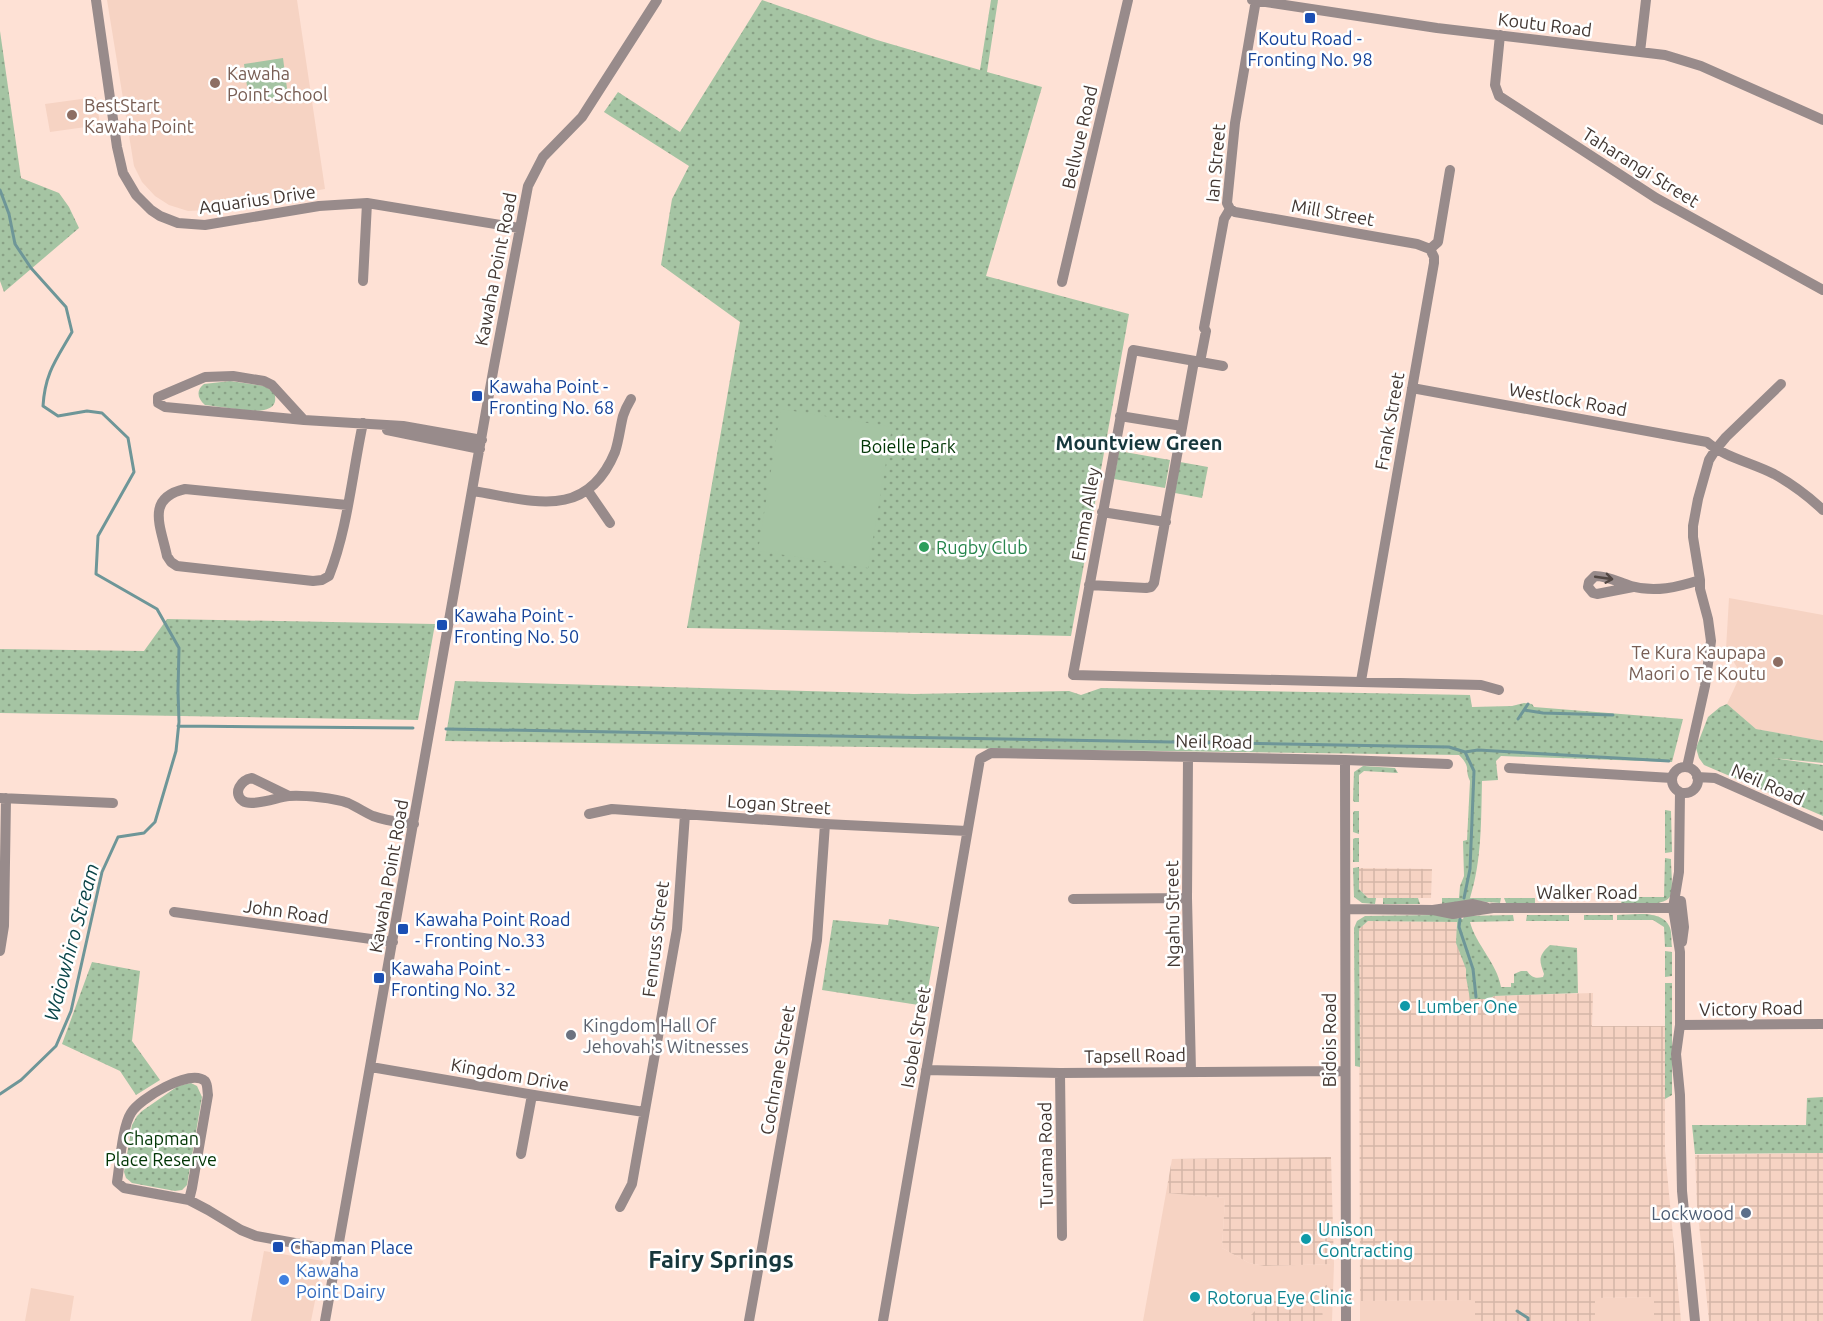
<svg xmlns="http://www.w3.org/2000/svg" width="1823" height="1321" viewBox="0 0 1823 1321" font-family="Ubuntu,sans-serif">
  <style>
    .built { fill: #f6d3c3 }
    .industrial { fill: url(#industrial-grid) }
    .grass { fill: url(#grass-dots) }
    .pitch { fill: #a5c4a3 }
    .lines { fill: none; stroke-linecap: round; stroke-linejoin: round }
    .stream { stroke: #6e9698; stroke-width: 3 }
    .minor { stroke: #988b8b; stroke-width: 10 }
    .oneway { stroke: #534844 }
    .transit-dot { fill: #1a4fb4; stroke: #fff; stroke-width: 2 }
    .education-dot { fill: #8d6e63; stroke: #fff; stroke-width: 2 }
    .leisure-dot { fill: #2e9e5b; stroke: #fff; stroke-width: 2 }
    .culture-dot { fill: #0f9aa8; stroke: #fff; stroke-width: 2 }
    .worship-dot { fill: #6b7280; stroke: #fff; stroke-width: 2 }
    .service-dot { fill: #5c6f8a; stroke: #fff; stroke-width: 2 }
    .shop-dot { fill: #3f7fe0; stroke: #fff; stroke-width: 2 }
    .labels { text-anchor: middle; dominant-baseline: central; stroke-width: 5; stroke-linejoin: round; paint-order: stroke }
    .street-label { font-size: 18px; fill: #423732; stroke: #fff }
    .transit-label { font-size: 18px; fill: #164399; stroke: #fff; text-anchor: start }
    .education-label { font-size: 18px; fill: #785e54; stroke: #fff; text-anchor: start }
    .park-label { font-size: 18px; fill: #003504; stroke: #fff }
    .leisure-label { font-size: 18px; fill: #27864d; stroke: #fff; text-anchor: start }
    .culture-label { font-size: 18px; fill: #0d838f; stroke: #fff; text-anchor: start }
    .worship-label { font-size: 18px; fill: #5b616d; stroke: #fff; text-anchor: start }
    .service-label { font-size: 18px; fill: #4e5e75; stroke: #fff; text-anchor: end }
    .shop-label { font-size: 18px; fill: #366cbe; stroke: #fff; text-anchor: start }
    .neighbourhood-label { font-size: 20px; font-weight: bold; fill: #16373c; stroke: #fff }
    .water-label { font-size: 20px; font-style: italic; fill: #0b4549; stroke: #fff }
    .district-label { font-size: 24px; font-weight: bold; fill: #16373c; stroke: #fff }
  </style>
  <defs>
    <pattern id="industrial-grid" width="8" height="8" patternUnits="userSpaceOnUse" patternTransform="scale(1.5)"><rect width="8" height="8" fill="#f6d3c3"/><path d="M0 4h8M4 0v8" fill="none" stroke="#d4b6a8"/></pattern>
    <pattern id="grass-dots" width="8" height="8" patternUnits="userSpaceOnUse" patternTransform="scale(1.5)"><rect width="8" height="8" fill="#a5c4a3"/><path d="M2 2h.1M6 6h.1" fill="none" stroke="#88a085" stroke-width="1.8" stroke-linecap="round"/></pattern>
  </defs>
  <rect width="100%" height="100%" fill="#fee1d5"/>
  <!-- built -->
  <path class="built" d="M107,0H297L325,189L206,210L188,211L169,205L155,196L142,182L134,166Z
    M96,97L100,125L50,132L45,104Z
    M1729,598L1823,615V741L1756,729L1727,704L1741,674L1726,649Z
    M1166,1193L1225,1198L1222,1248L1249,1263L1264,1266L1334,1264L1332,1321H1143Z
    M264,1251L323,1261L311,1321H251Z
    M31,1288L74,1296L70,1321H25Z
    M1654,1297V1321H1595V1298Z
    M1475,1300V1321H1360V1301Z"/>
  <!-- industrial -->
  <path class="industrial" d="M1359,868L1432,869L1431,898H1368L1359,889Z
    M1368,921L1457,922L1456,927L1467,968V976L1489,999L1494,996L1593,993L1592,1026H1665V1151L1681,1321H1654V1297L1595,1298V1321H1475V1300L1360,1301L1359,929Z
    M1823,1153V1321H1709L1697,1205L1695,1155Z
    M1331,1157L1334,1264L1264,1266L1249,1263L1222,1248L1225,1198L1166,1193L1172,1159Z
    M1333,1282V1297L1326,1300L1322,1306L1323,1321H1245L1265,1301L1272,1295L1281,1293L1308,1294Z"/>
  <!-- grass -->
  <path class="grass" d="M762,0L877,40L980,70L991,0H998L987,72L1042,87L986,276L1129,314L1071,636L687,628L740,322L661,265L672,199L689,166L604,112L618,92L680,132Z
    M0,31L21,178L59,193L69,207L79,228L4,292L0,281Z
    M230,381L264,386L274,392C277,401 275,408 264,410C255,413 216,406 205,405C197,398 196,390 204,384Z
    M1119,451L1170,460L1165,488L1114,479Z
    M1180,462L1208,467L1202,498L1175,493Z
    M167,619L435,624L418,720L0,713V649L144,651Z
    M455,681L914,694L1069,691L1081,695L1101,688L1470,695L1472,707L1512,706L1524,703L1532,704L1534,707L1683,719L1672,762L1501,756L1496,761L1498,780L1482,781C1481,820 1482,860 1470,898H1501L1500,903L1475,901L1442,904V898H1459L1460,886L1464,876L1463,841L1467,840L1470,781C1464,769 1472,768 1459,755L445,741Z
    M1727,704L1756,729L1823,741V763L1772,758L1823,765V816L1704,765L1699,758L1696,748L1708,717L1720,707Z
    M1363,766L1395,768L1398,773L1364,771L1359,775V802H1354L1353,800L1354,772Z
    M1665,810L1671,811L1672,852L1665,853Z
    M1354,811H1359V834L1353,832V813Z
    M1355,838H1359V862H1353V839Z
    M1665,858L1671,859C1671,870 1673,883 1671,894C1668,908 1633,903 1621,903L1623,897H1664Z
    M1359,867V889L1368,898H1376L1375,904L1362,903L1354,897L1353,868Z
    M1383,898H1418L1420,904H1383Z
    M1504,898H1535V903H1506Z
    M1435,915L1463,919L1464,916L1513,915L1514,921L1470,922C1476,945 1497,963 1501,987H1511V983H1514V974L1521,971H1527C1531,977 1535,979 1543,977L1544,974C1539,960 1538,956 1550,945L1577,948L1578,993L1494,996L1489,999H1470L1466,977V969L1456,943L1457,922L1368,921L1359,929L1360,1067L1355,1066L1354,928L1357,921L1365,916Z
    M1527,915H1569V921H1526Z
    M1584,915H1613V920H1584Z
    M1617,915C1634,915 1663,909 1670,928C1672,933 1671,941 1672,947H1665L1664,927L1653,920H1617Z
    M889,919L939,927L925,1006L822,990L833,920L888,925Z
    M1665,951L1672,952V976L1665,977Z
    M92,962L140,971L132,1041L160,1080L136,1095L120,1071L62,1044Z
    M1665,983H1672V1095L1665,1099Z
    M191,1083L197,1086L202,1097L187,1185L182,1190L175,1191L132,1183L126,1178L124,1172L132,1125L137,1116L142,1111L178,1086Z
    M1823,1097V1153L1695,1154L1692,1125H1806L1807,1098Z"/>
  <!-- pitch -->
  <path class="pitch" d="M283,58L288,96L249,101L244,64Z
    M781,409L892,427L868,568L758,551Z"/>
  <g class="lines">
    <!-- stream -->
    <path class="stream" d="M0,190L9,214L15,244L31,268L66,307L72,332C56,360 45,373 43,406L58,416L87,411L102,413L128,438L134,472L98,536L96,574L157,609L179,648L178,691L179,722L176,751L155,822L144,833L118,837L102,872L71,1011L56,1046L21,1080L0,1094
      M1524,710L1543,713L1613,715
      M1518,719L1528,704
      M178,726L413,728
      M446,729L1449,747L1465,752L1474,771L1470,869L1464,898
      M1465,752L1478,750L1669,761
      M1460,919L1459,927L1473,969L1476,997
      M1517,1311L1528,1318V1321"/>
    <!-- minor -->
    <path class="minor" d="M96,0L117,147L123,173L136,195L151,210L160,216L178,223L205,225L319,206L367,203L519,228
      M1252,0L1437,28L1665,55L1701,66L1823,120
      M1500,35L1495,85L1499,96L1656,198L1823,290
      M1640,52L1646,0
      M1230,209L1235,212L1417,244L1430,249
      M363,281L367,203
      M1062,282L1128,0
      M1200,362L1206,331L1204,328L1224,219L1230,209L1227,203L1235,123L1256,0
      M1223,366L1133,350L1073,675L1481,685L1499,690
      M1412,388L1707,442C1724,457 1753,463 1774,474C1792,484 1808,496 1823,510
      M1120,416L1182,426
      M304,420L272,385L264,381L233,376L205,377L158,397V403L165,407L304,420L403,426L482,440
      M387,430L480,449
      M473,491C531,500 586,522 615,452C619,440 620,428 623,416C625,410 628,404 631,399
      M588,491L610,523
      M347,505L185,489C145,498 161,527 167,556L171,562L177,566L313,581L322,580L329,576C348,528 352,474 363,423
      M1102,512L1166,522
      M1089,585L1146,588L1151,587L1154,583L1194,361
      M1633,587L1597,594L1593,593L1588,587L1589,582L1595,576C1608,576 1618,582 1631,586C1655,593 1678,587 1700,580
      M1361,681L1434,263V257L1430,249L1438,242L1450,170
      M1188,757L1187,898L1191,1071
      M1345,760L1346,1321
      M1687,767L1705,686L1711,641L1708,619L1700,589V580L1693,537V526L1698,499L1709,460L1716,449L1726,437L1781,384
      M1672 780a13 13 0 1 1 26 0a13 13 0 1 1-26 0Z
      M1509,768L1672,778
      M1697,777L1715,778L1823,826
      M1680,792L1679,872L1673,908L1680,952V1025L1676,1054L1680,1095L1682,1191L1695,1321
      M289,796L252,778C241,780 232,793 243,801C252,807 278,797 289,796C304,795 335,798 348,803C357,807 364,812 373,816C386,821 400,822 414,824
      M0,798L113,803
      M589,814L612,809L825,824L967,831
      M1073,899L1187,898
      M1681,901L1684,927L1682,942
      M1346,909L1433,910L1473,904L1486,907
      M1433,910L1453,914L1493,908H1681
      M174,912L393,942
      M0,951L4,926L6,798
      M1680,1025L1823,1024
      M371,1067L540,1096L644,1112
      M926,1070L1060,1073L1345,1071
      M1060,1073L1062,1236
      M521,1154L532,1095
      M189,1200L192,1188L208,1095C207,1090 208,1085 205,1081C190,1068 139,1099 131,1113C122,1127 120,1164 117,1182L124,1188L189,1200L208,1210L241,1230L256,1236L339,1251
      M620,1207L632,1184L677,929L685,814
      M325,1321L494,366L528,186L543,157L582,117L657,0
      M749,1321L817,940L825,824
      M883,1321L980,759L991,753L1345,760L1448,764"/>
  </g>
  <!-- one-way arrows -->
  <defs><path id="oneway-shaft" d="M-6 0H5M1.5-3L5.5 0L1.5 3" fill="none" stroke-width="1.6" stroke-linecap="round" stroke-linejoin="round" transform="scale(1.5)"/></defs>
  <use class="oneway" href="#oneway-shaft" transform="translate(1604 578) rotate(8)"/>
  <!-- markers -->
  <g class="transit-dot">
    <rect x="1304" y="12" width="12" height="12" rx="3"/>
    <rect x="471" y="390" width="12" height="12" rx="3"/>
    <rect x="436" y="619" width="12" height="12" rx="3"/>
    <rect x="397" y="923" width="12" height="12" rx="3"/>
    <rect x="373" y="972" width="12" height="12" rx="3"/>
    <rect x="272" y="1241" width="12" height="12" rx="3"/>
  </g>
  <g class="education-dot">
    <circle cx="215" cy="83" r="6"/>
    <circle cx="72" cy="115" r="6"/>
    <circle cx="1778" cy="662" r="6"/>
  </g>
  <circle class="leisure-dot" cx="924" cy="547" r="6"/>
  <g class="culture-dot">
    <circle cx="1405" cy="1006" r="6"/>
    <circle cx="1306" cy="1239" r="6"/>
    <circle cx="1195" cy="1297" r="6"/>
  </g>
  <circle class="worship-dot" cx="571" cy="1035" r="6"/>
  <circle class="service-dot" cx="1746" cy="1213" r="6"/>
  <circle class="shop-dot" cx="284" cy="1280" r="6"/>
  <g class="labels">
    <!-- street labels -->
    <g class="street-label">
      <text transform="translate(1545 24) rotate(7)">Koutu Road</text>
      <text transform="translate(1079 137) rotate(-77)">Bellvue Road</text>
      <text transform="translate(1215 163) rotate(-85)">Ian Street</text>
      <text transform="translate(1641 167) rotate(32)">Taharangi Street</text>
      <text transform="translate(257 199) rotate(-8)">Aquarius Drive</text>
      <text transform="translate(1333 212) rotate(10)">Mill Street</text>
      <text transform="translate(495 269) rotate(-79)">Kawaha Point Road</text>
      <text transform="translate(1568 399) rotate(10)">Westlock Road</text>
      <text transform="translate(1389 421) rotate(-80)">Frank Street</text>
      <text transform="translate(1085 514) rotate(-80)">Emma Alley</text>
      <text transform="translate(1214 741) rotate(1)">Neil Road</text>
      <text transform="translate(1768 784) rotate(24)">Neil Road</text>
      <text transform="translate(779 804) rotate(4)">Logan Street</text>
      <text transform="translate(388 876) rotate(-80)">Kawaha Point Road</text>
      <text x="1587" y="892">Walker Road</text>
      <text transform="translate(286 911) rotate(8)">John Road</text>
      <text transform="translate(1172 914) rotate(-91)">Ngahu Street</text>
      <text transform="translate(655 939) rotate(-83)">Fenruss Street</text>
      <text transform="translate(1751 1008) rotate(-1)">Victory Road</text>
      <text transform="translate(915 1037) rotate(-80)">Isobel Street</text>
      <text transform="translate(1329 1040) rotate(-90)">Bidois Road</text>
      <text transform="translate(1135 1055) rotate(-1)">Tapsell Road</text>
      <text transform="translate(777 1070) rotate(-80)">Cochrane Street</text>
      <text transform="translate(510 1074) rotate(10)">Kingdom Drive</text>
      <text transform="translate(1045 1155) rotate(-91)">Turama Road</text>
    </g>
    <!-- transit labels -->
    <g class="transit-label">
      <text x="1310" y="38" text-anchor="middle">Koutu Road -<tspan x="1310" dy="21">Fronting No. 98</tspan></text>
      <text x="489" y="386">Kawaha Point -<tspan x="489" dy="21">Fronting No. 68</tspan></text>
      <text x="454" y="615">Kawaha Point -<tspan x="454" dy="21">Fronting No. 50</tspan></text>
      <text x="415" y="919">Kawaha Point Road<tspan x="415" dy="21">- Fronting No.33</tspan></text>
      <text x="391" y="968">Kawaha Point -<tspan x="391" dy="21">Fronting No. 32</tspan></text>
      <text x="290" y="1247">Chapman Place</text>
    </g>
    <!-- education labels -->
    <g class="education-label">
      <text x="227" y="73">Kawaha<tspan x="227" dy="21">Point School</tspan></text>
      <text x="84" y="105">BestStart<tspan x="84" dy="21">Kawaha Point</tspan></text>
      <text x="1766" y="652" text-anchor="end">Te Kura Kaupapa<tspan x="1766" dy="21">Maori o Te Koutu</tspan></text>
    </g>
    <!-- park labels -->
    <g class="park-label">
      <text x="908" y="446">Boielle Park</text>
      <text x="161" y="1138">Chapman<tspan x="161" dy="21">Place Reserve</tspan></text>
    </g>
    <!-- leisure labels -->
    <g class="leisure-label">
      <text x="936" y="547">Rugby Club</text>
    </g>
    <!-- culture labels -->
    <g class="culture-label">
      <text x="1417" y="1006">Lumber One</text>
      <text x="1318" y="1229">Unison<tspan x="1318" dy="21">Contracting</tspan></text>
      <text x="1207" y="1297">Rotorua Eye Clinic</text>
    </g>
    <!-- worship labels -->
    <g class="worship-label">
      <text x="583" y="1025">Kingdom Hall Of<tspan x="583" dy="21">Jehovah's Witnesses</tspan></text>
    </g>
    <!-- service labels -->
    <g class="service-label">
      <text x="1734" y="1213">Lockwood</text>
    </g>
    <!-- shop labels -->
    <g class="shop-label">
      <text x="296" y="1270">Kawaha<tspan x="296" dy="21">Point Dairy</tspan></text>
    </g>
    <!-- neighbourhood labels -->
    <g class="neighbourhood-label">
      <text x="1139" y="442">Mountview Green</text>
    </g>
    <!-- water labels -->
    <g class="water-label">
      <text transform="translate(71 942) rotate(-75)">Waiowhiro Stream</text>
    </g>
    <!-- district labels -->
    <g class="district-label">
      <text x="721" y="1259">Fairy Springs</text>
    </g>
  </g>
</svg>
